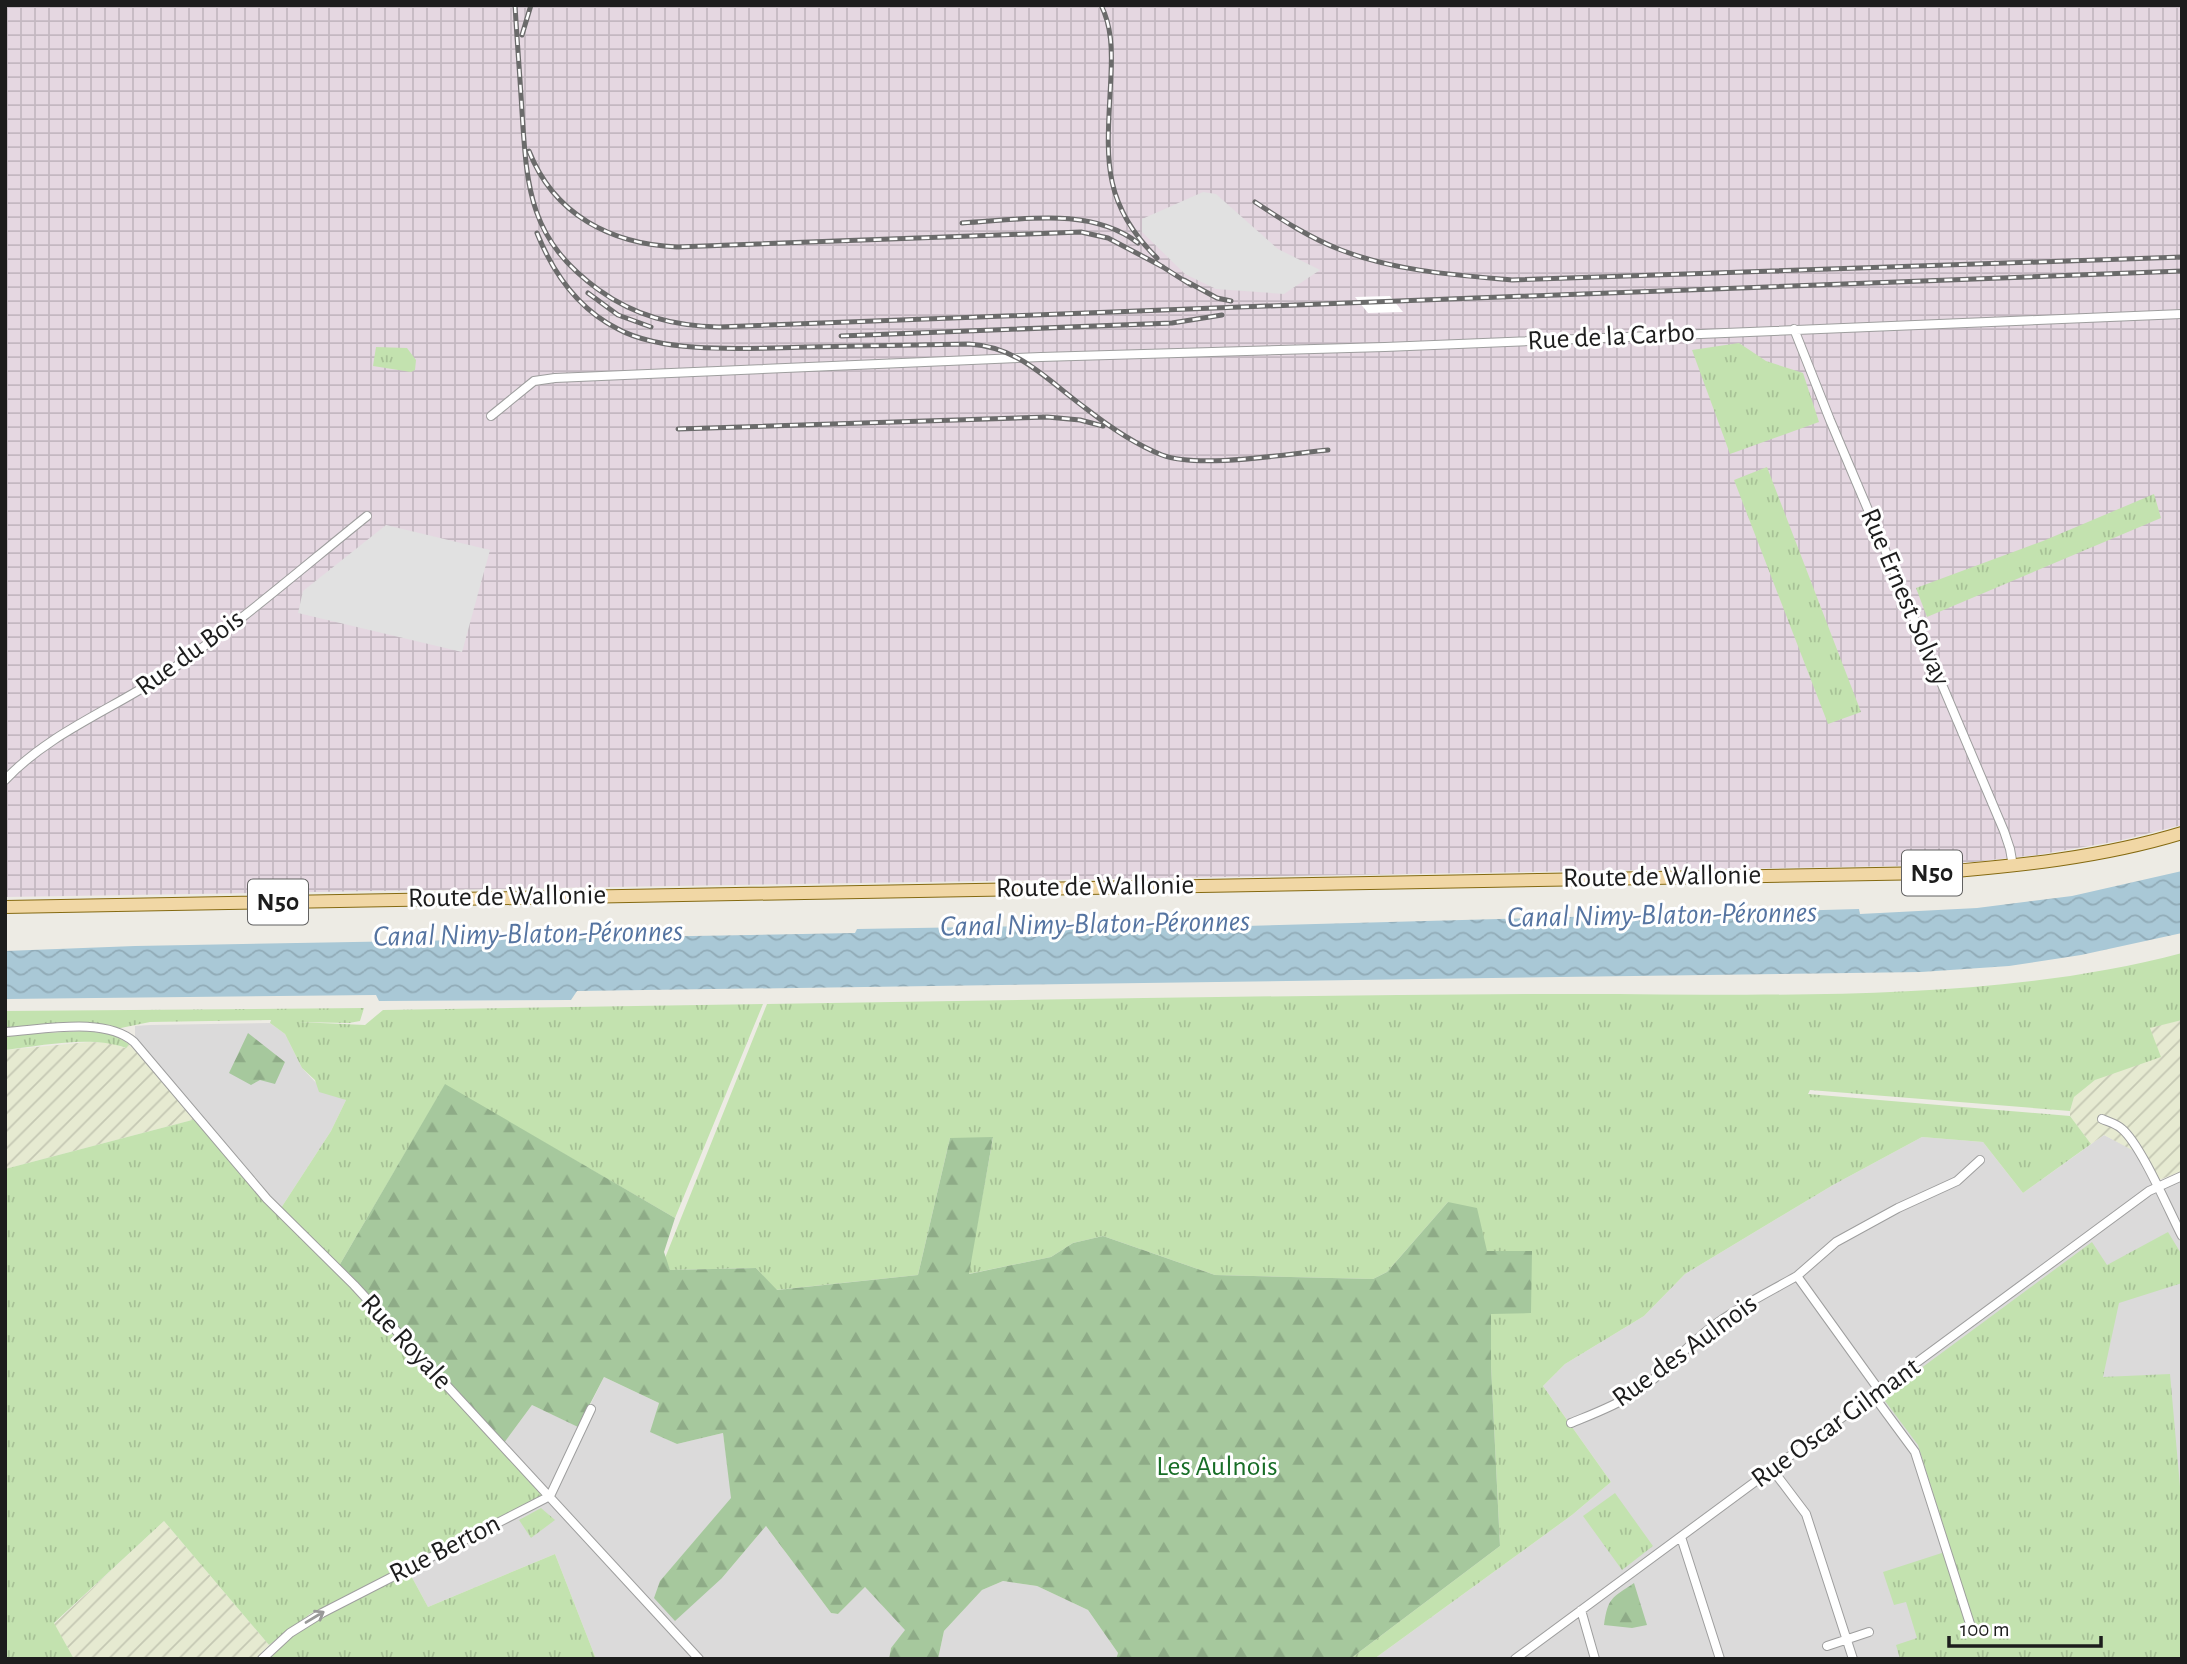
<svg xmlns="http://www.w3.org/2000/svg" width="2187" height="1664" viewBox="0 0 2187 1664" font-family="'Alegreya Sans',sans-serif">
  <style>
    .residential { fill: #dbdada }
    .industrial { fill: url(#industrial-grid) }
    .farmland { fill: url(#farmland-furrows) }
    .grass { fill: url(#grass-tufts) }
    .forest { fill: url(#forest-firs) }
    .parking { fill: #e1e1e1 }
    .water { fill: url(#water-waves) }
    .pier { fill: #fff }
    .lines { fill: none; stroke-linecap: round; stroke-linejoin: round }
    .minor-casing { stroke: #9e9e9e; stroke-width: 10 }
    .primary-casing { stroke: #856a11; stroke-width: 14 }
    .minor { stroke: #fff; stroke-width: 8 }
    .primary { stroke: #f1d7a5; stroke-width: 12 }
    .rail-casing { stroke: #6b6b6b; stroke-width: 5 }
    .rail { stroke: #fff; stroke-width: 2.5; stroke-dasharray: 8; stroke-linecap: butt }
    .oneway { stroke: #999 }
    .labels { text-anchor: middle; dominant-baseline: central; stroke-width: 6; stroke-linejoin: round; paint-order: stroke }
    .shield { fill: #fff; stroke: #616161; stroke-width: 2 }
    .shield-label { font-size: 26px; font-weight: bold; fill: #1d1d1d }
    .street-label { font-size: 28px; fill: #1d1d1d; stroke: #fff }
    .park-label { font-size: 28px; fill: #186e27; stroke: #fff }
    .water-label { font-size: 30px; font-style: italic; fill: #5574a1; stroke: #fff }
  </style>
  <defs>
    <pattern id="industrial-grid" width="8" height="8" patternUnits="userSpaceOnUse" patternTransform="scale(1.75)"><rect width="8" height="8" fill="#e5d7e1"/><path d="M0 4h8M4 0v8" fill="none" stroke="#c4b8c1"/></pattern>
    <pattern id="farmland-furrows" width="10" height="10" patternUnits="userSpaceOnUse" patternTransform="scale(1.75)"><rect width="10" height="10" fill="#e6ead1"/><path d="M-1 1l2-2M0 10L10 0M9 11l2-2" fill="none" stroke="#c5c8b3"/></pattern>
    <pattern id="grass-tufts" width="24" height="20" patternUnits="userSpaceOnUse" patternTransform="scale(1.75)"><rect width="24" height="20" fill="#c3e2af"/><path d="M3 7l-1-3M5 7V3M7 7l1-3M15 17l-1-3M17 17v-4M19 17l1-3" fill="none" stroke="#a7c196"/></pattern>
    <pattern id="forest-firs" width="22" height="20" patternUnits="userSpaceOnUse" patternTransform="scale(1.75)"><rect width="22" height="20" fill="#a6c89d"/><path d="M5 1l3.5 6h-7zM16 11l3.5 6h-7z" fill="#8eab87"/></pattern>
    <pattern id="water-waves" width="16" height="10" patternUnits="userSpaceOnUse" patternTransform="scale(1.75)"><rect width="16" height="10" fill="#a9c8d6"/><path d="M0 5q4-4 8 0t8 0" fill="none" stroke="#91abb7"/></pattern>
  </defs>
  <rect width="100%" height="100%" fill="#edebe4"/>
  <!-- residential -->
  <path class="residential" d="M270,1023L285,1034L302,1068L319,1086L346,1100L331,1131L281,1208L135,1038V1026L150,1025Z
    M2104,1135L2134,1150L2156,1186L2182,1180V1659H1374L1572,1515L1611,1482L1543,1386L1565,1364L1644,1316L1685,1274L1833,1185L1922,1137L1983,1142L2023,1193Z
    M604,1377L659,1403L651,1432L677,1444L723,1433L732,1498L660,1581L722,1578L766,1526L831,1613L838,1614L865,1587L906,1630L891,1648L889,1659H596L555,1554L428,1607L408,1570L544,1502V1494L501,1447L532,1405L579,1427Z
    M1003,1581L1037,1586L1088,1610L1118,1653L1116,1659H938L944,1631L982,1590Z"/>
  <!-- industrial -->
  <path class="industrial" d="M5,5H2182V825L2118,841L2037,855L1973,862L1896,866L5,897Z"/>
  <!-- farmland -->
  <path class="farmland" d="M2182,1020V1171L2154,1182L2134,1151L2104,1135L2091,1144L2070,1116V1111L2074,1097L2081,1090L2095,1080L2150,1027Z
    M89,1042L112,1043L125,1048L129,1044L196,1119L5,1169V1050Z
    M164,1521L269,1645L256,1659H74L54,1624Z"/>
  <!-- grass -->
  <path class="grass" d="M1739,343L1766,361L1803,373L1819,422L1730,454L1692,350Z
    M376,347L407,348L416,360L415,370L411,372L373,366Z
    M1767,467L1861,712L1828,724L1734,480Z
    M2154,494L2161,518L1927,617L1916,588L2043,541Z
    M2182,953V1020L2150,1028L2161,1057L2095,1080L2074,1097L2070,1111L1810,1090L1808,1094L2070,1116L2091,1144L2023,1193L1983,1142L1922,1137L1833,1185L1685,1274L1644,1316L1565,1364L1543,1386L1611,1482L1572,1515L1374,1659H1350L1500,1546L1491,1365V1313L1532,1251H1487L1448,1202L1387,1272L1373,1279L1215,1275L1103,1236L1073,1243L1051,1257L968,1274L993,1138H950L918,1275L776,1290L756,1268L670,1270L665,1258L767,1004C1029,1000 1290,995 1551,994C1757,993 1981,1006 2182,953Z
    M763,1004L675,1218L445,1085L339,1266L281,1208L331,1131L346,1100L319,1092L315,1080L302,1068L285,1034L270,1023L271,1020L150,1022L111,1030L5,1032V1011L364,1008L360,1021L349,1023L298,1022L365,1025L383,1010Z
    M84,1031L113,1034L129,1044L126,1048C89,1035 43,1046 5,1050V1035Z
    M196,1119L544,1495L310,1614L269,1645L164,1521L54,1623L74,1659H5V1169Z
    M2168,1232L2182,1255V1283L2119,1303L2103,1377L2170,1374L2182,1509V1659H1900L1896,1645L1917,1638L1906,1602L1894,1605L1883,1572L1951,1550L1918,1445L1882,1397L2092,1242L2107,1265Z
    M1615,1493L1653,1546L1622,1570L1583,1516Z
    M541,1508L555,1520L531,1538L519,1520Z
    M555,1554L596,1659H267L300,1629L408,1570L428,1607Z"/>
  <!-- forest -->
  <path class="forest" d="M248,1033L285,1062L275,1084L260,1080L251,1085L229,1073Z
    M445,1084L675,1218L664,1252L670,1270L756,1268L777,1290L918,1275L950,1138L993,1137L969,1274L1051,1257L1073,1243L1103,1236L1215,1275L1373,1279L1387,1272L1448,1202L1477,1208L1487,1251H1532L1531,1313L1491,1314V1365L1500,1546L1350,1659H1116L1118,1653L1088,1610L1037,1586L1003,1581L982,1590L944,1631L938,1659H889L891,1648L905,1630L865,1587L838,1614L831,1613L766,1526L722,1578L675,1621L654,1598L660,1581L731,1498L723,1433L677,1444L650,1432L659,1403L604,1377L578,1427L532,1405L504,1443L339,1266Z
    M1634,1583L1647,1625L1632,1628L1604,1625C1608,1597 1612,1598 1634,1583Z"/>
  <!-- parking -->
  <path class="parking" d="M1203,192L1216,194L1278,249L1320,270L1284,294L1216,289L1185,274L1142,232V219Z
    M386,525L490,550L462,652L298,613L303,591Z"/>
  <!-- water -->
  <path class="water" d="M2182,871V933L2081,955L2009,966L1921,972L577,991L571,1000L379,1001L376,995L5,999V951L135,946L855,933L857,929L1205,923L1209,927L1859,909L1860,914L1977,908L2072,896Z"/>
  <!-- pier -->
  <path class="pier" d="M1390,296L1403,312L1368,313L1355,297Z"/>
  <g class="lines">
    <!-- minor casing -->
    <g class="minor-casing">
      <path id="minor" d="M1794,329L1830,420L2004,831L2010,849L2013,866
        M491,416L534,381L555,378L1041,357L1385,347L2182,314
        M5,780C49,733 113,709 165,674C236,626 301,569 367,516
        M5,1032C42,1030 105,1016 134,1042L267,1199L354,1285L699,1659
        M2102,1119C2109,1122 2117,1124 2122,1129C2141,1145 2169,1211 2182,1236
        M1797,1276L1836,1242L1898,1208L1957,1181L1980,1160
        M1873,1395L1915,1452L1972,1630
        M1571,1423C1593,1414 1615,1406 1635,1393C1662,1376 1686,1346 1713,1326C1740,1306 1769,1292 1797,1276L1879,1390
        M1772,1469L1806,1514L1853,1659
        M1681,1537L1720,1659
        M1581,1610L1595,1659
        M1827,1646L1869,1632
        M262,1659L290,1633L322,1613L550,1496L591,1409
        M1515,1659L2149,1191L2182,1176"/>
    </g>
    <!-- primary casing -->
    <g class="primary-casing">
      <path id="primary" d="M5,907L1932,873C2016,866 2100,858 2182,833"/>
    </g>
    <!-- minor -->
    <use href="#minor" class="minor"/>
    <!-- primary -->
    <use href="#primary" class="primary"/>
    <!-- rail casing -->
    <g class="rail-casing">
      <path id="rail" d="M515,5C517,41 520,76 522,112C527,191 530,240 599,290C635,316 674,326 719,327L2182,271
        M1101,5C1112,27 1112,51 1111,74C1108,150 1097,199 1157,258
        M522,35L531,5
        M529,151C554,215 611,244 677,247L1081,232L1108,238L1163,267
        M1255,202C1282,220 1310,238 1341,250C1395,271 1455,275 1512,280L2182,257
        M962,223C1020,220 1090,206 1138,243
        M537,233C553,273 578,309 618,329C666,355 753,348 808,347C861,346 915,345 969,344C1019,347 1046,379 1084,407C1107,425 1134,444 1162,455C1200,469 1285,454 1328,450
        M1155,262L1191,285
        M1184,280L1217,298L1231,301
        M588,293L618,315L651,327
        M841,336L1172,323L1222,315
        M678,429L1047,417L1080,420L1103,426"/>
    </g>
    <!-- rail -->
    <use href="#rail" class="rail"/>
  </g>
  <!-- one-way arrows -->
  <defs><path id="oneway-shaft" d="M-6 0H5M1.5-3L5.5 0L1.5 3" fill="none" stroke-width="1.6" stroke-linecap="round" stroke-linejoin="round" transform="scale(1.75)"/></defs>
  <use class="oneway" href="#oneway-shaft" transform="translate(315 1617) rotate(-31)"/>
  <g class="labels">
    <!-- shield labels -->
    <g class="shield">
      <rect x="1902" y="850.5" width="60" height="45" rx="5"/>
      <rect x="248" y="879.5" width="60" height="45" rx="5"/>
    </g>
    <g class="shield-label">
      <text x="1932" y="873">N50</text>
      <text x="278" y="902">N50</text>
    </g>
    <!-- street labels -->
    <g class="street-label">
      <text transform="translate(1611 337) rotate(-3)">Rue de la Carbo</text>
      <text transform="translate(1905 597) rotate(67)">Rue Ernest Solvay</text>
      <text transform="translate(190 653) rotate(-36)">Rue du Bois</text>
      <text transform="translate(1662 877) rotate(-1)">Route de Wallonie</text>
      <text transform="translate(1095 887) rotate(-1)">Route de Wallonie</text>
      <text transform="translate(507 897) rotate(-1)">Route de Wallonie</text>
      <text transform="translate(406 1342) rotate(47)">Rue Royale</text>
      <text transform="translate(1685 1351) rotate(-36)">Rue des Aulnois</text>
      <text transform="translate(1836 1423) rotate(-36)">Rue Oscar Gilmant</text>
      <text transform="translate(445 1549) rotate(-27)">Rue Berton</text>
    </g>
    <!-- park labels -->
    <g class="park-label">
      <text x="1217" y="1467">Les Aulnois</text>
    </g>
    <!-- water labels -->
    <g class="water-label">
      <text transform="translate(1662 915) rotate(-1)">Canal Nimy-Blaton-Péronnes</text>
      <text transform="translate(1095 924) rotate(-1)">Canal Nimy-Blaton-Péronnes</text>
      <text transform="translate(528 934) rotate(-1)">Canal Nimy-Blaton-Péronnes</text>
    </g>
  </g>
  <!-- border -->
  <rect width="2187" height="1664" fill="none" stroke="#1d1d1d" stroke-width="14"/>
  <!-- scale -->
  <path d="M1949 1636v10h152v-10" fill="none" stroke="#1d1d1d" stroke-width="3.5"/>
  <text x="1960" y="1636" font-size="21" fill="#1d1d1d" stroke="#ffffff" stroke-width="5" paint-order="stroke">100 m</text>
</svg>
